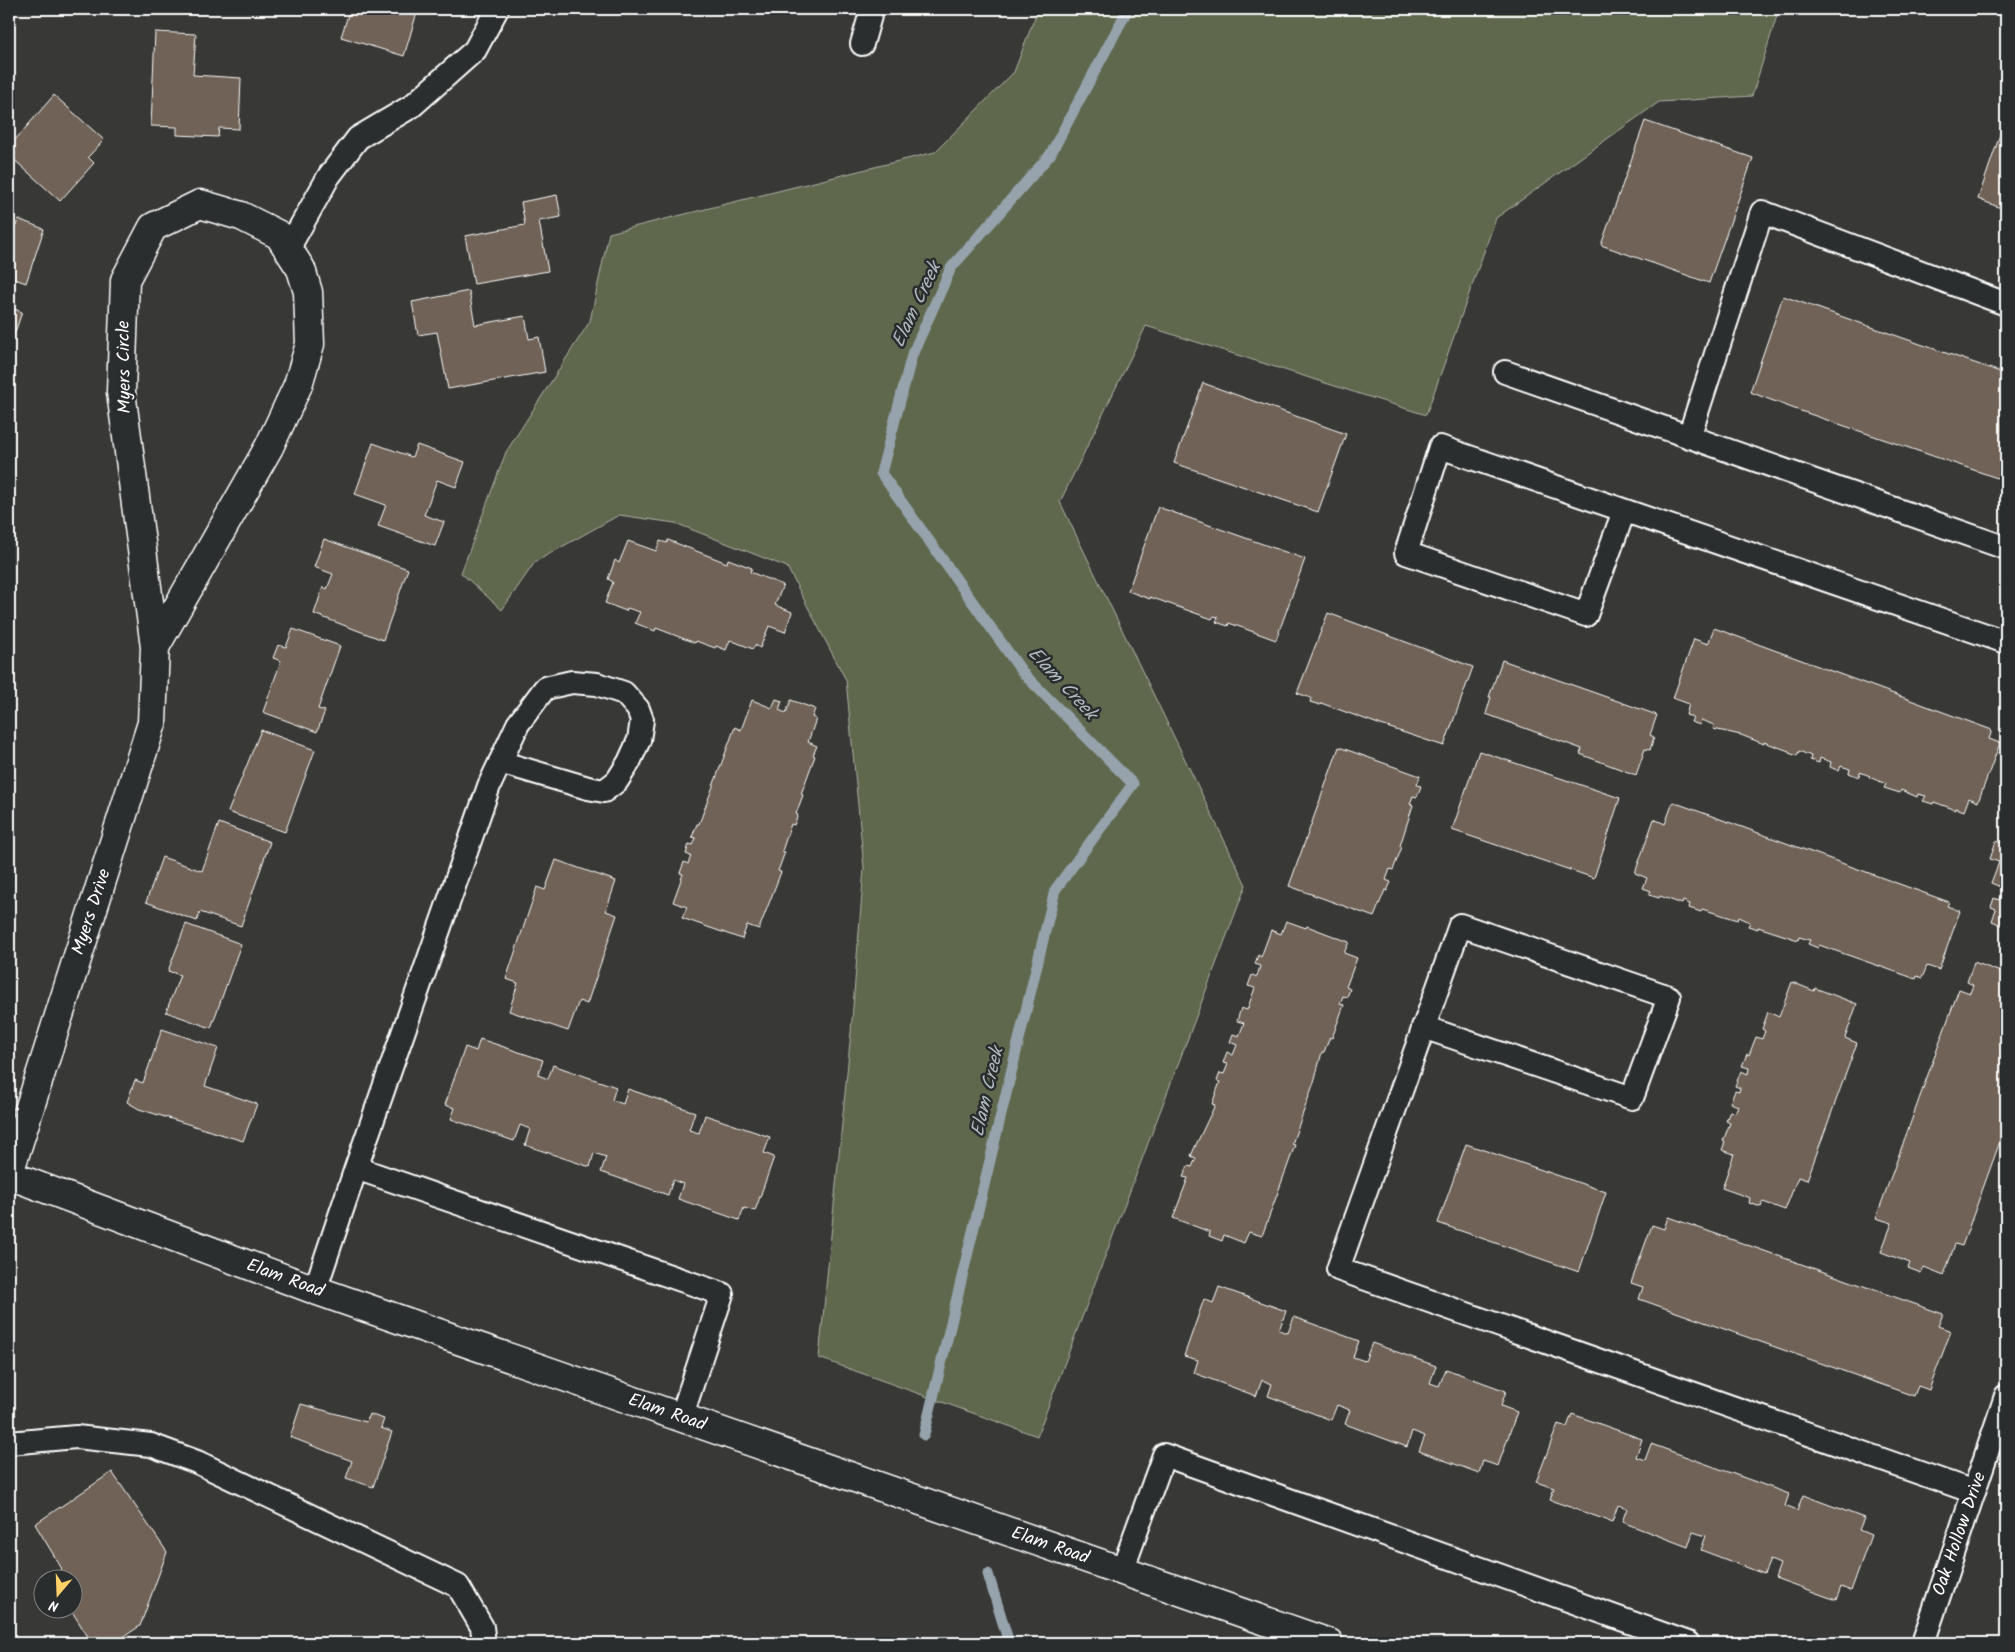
<svg xmlns="http://www.w3.org/2000/svg" width="2015" height="1652" viewBox="0 0 2015 1652" font-family="Kalam,sans-serif">
  <style>
    .green { fill: #5e674e; stroke: #aeb3a6 }
    .lines { fill: none; stroke-linecap: round; stroke-linejoin: round }
    .stream { stroke: #96a3ac; stroke-width: 11 }
    .building { fill: #706256; stroke: #fff }
    .service-casing { stroke: #fff; stroke-width: 26 }
    .minor-casing { stroke: #fff; stroke-width: 31 }
    .secondary-casing { stroke: #fff; stroke-width: 31 }
    .service { stroke: #2a2d2e; stroke-width: 22 }
    .minor { stroke: #2a2d2e; stroke-width: 28 }
    .secondary { stroke: #2a2d2e; stroke-width: 28 }
    .labels { text-anchor: middle; dominant-baseline: central; stroke-width: 5; stroke-linejoin: round; paint-order: stroke }
    .street-label { font-size: 18px; fill: #fff; stroke: #2a2d2e }
    .water-label { font-size: 19px; font-style: italic; fill: #b0bac0; stroke: #2a2d2e }
  </style>
  <rect width="100%" height="100%" fill="#383836"/>
  <filter id="ink" filterUnits="userSpaceOnUse"><feTurbulence type="fractalNoise" baseFrequency=".02" numOctaves="2"/><feDisplacementMap in="SourceGraphic" scale="10" xChannelSelector="R" yChannelSelector="G"/><feConvolveMatrix kernelMatrix="1 2 1 2 8 2 1 2 1" color-interpolation-filters="sRGB"/></filter>
  <g filter="url(#ink)">
    <!-- green -->
    <path class="green" d="M1038,9H1779L1752,96L1659,102L1496,218L1426,415L1146,326L1060,502L1246,885L1037,1436L819,1358L851,1032L864,868L846,680L787,567L675,523L619,515L535,562L502,610L461,573L506,452L590,321L609,233L935,152L1014,72Z"/>
    <g class="lines">
      <!-- stream -->
      <path class="stream" d="M924,1435L1055,890L1133,784L1023,673L881,473L912,355L951,268L1050,155L1128,9
        M988,1574L1009,1643"/>
    </g>
    <!-- building -->
    <path class="building" d="M350,9H418L404,56L341,37Z
      M155,32L196,34L193,75L241,78L239,129L219,128L218,137L177,135V127L151,126Z
      M54,95L104,140L88,157L94,163L60,201L9,155V147Z
      M2006,117V210L1978,199Z
      M1645,121L1753,158L1709,283L1601,245Z
      M557,195L561,217L539,221L548,271L474,284L465,236L525,225L521,202Z
      M18,219L44,229L26,283L9,277V224L16,226Z
      M469,291L475,325L525,316L529,339L539,337L545,372L448,389L437,332L418,335L412,302Z
      M1783,296L2006,374V481L1792,408L1750,392Z
      M9,307L22,312L9,350Z
      M1203,383L1346,434L1318,512L1174,463Z
      M373,443L412,457L417,445L465,462L456,487L437,480L424,515L444,522L435,546L378,526L386,505L355,494Z
      M1158,507L1305,559L1276,640L1229,623L1228,626L1216,622L1218,617L1214,616L1212,619L1150,597V599L1128,591Z
      M324,539L408,569L383,640L314,614L323,587L327,589L333,574L314,567Z
      M668,540L727,563L728,559L752,568L750,572L783,585L775,605L792,612L785,632L769,626L760,648L755,645L753,649L730,640L726,650L716,646L715,648L696,641L695,643L656,628L655,631L635,623L640,612L627,608L626,611L605,603L613,582L608,579L615,560L619,563L628,541L656,551L660,541L667,543Z
      M1328,613L1473,667L1444,746L1381,725L1321,703L1320,705L1310,702L1311,698L1297,693Z
      M1714,628L1992,730L1989,739L2000,743L1978,802L1969,798L1964,811L1956,808V810L1934,802L1933,804L1923,801L1926,796L1918,794L1917,797L1901,790L1900,793L1884,788L1886,784L1869,777L1870,776L1860,772L1859,777L1849,773L1850,769L1841,766L1839,771L1830,767L1831,762L1820,758L1819,763L1810,760L1811,756L1799,751L1797,756L1789,753V751L1764,742V744L1741,735L1713,729L1714,725L1701,720L1700,725L1691,722L1693,717L1686,715L1689,704L1673,698L1694,639L1708,644Z
      M293,629L340,646L318,709L325,711L317,732L263,712L281,661L273,658L278,645L286,647Z
      M1502,660L1657,715L1650,735L1654,737L1650,750L1645,749L1636,775L1580,754L1582,749L1486,714L1491,697H1489Z
      M776,699L782,701L779,710L786,713L791,700L815,709L812,717L816,719L808,742L817,746L813,755L815,756L801,794L803,795L796,814L798,815L794,825L791,824L782,851L785,852L778,871L781,872L759,929L747,925L742,939L682,918L687,907L673,902L683,874L680,873L684,862L688,864L691,856L686,854L689,844L693,845L696,838L692,837L697,824H699L735,727L741,730L752,700L772,708Z
      M261,730L315,750L285,832L228,812Z
      M1339,747L1420,776L1417,785L1421,786L1417,797L1413,796L1410,804L1413,805L1400,846L1402,847L1393,870L1390,869L1386,880L1391,882L1387,891L1385,890L1374,917L1289,886Z
      M1479,751L1620,798L1594,878L1452,830Z
      M1673,802L1949,902L1947,906L1960,911L1939,970L1927,966L1922,978L1917,976L1916,979L1819,945L1818,948L1808,944L1810,940L1799,937L1798,940L1758,927V929L1748,926L1750,922L1739,917L1738,920L1702,909L1701,912L1689,908L1690,904L1683,901L1682,904L1660,896L1659,898L1649,895L1651,891L1643,888L1647,878L1635,873L1654,819L1665,824Z
      M219,823L270,842L241,926L200,912L197,921L146,902L162,857L202,871Z
      M1996,841L2005,844L2006,842V927L1992,921L1996,909L1991,907L1994,898L1999,900L2003,888L1991,883L1999,862L1990,859Z
      M556,860L616,881L606,911L617,915L587,1004L579,1001L568,1031L509,1011L518,983L506,979L537,887L545,890Z
      M1286,921L1306,928L1307,926L1349,942L1344,953L1357,958L1346,987L1350,989L1347,997L1343,996L1340,1004L1344,1005L1332,1038L1330,1037L1324,1052H1322L1314,1082L1292,1144L1295,1145L1290,1159L1262,1236L1249,1232L1244,1243L1224,1235L1222,1241L1209,1236L1210,1232L1173,1218L1188,1178L1183,1177L1188,1166L1192,1167L1196,1158L1191,1156L1194,1149L1215,1105L1212,1104L1220,1082L1217,1081L1220,1073L1224,1074L1228,1064L1223,1063L1227,1052L1233,1055L1237,1045L1230,1042L1233,1034L1239,1036L1244,1023L1237,1021L1241,1008L1247,1010L1255,988L1248,986L1252,975L1257,977L1260,966L1255,964L1258,955L1261,957L1271,930L1281,934Z
      M186,924L241,944L211,1028L166,1012L180,975L168,971Z
      M1974,962L2006,974V1125L1962,1246L1955,1244L1944,1275L1924,1267L1921,1273L1908,1268L1910,1263L1881,1252L1892,1223L1876,1218L1959,989L1970,993L1973,985L1967,982Z
      M1792,982L1814,991L1815,988L1857,1004L1845,1038L1857,1043L1807,1180L1798,1177L1785,1210L1763,1202L1761,1207L1749,1203L1750,1198L1722,1188L1734,1154L1722,1150L1725,1142L1723,1141L1730,1123L1726,1121L1730,1111L1735,1113L1738,1106L1730,1103L1735,1091L1739,1092L1740,1088L1735,1086L1741,1071L1748,1074L1749,1068L1742,1066L1747,1054L1749,1055L1756,1037L1762,1039L1765,1031L1762,1029L1768,1012L1779,1017Z
      M162,1029L218,1048L205,1086L257,1104L243,1141L139,1109L127,1102L135,1080L143,1083Z
      M480,1039L543,1060L538,1075L548,1079L553,1065L616,1087L612,1100L623,1104L628,1089L695,1112L689,1130L699,1133L705,1115L770,1137L764,1153L774,1157L755,1211L744,1208L739,1220L678,1199L683,1184L673,1180L668,1195L601,1172L606,1157L594,1153L590,1167L525,1145L530,1129L520,1125L514,1141L451,1119L455,1108L445,1105L465,1047L476,1051Z
      M1466,1144L1606,1192L1579,1272L1438,1223Z
      M1668,1217L1943,1314L1938,1326L1951,1331L1929,1390L1918,1386L1914,1396L1639,1299L1643,1287L1631,1283L1652,1225L1664,1229Z
      M1219,1287L1286,1311L1279,1330L1288,1333L1294,1317L1359,1341L1353,1357L1365,1361L1372,1343L1436,1366L1430,1383L1439,1386L1446,1369L1506,1391L1501,1406L1517,1412L1498,1466L1483,1461L1479,1473L1419,1451L1425,1436L1412,1431L1407,1447L1345,1424L1350,1410L1337,1405L1331,1420L1268,1396L1272,1384L1262,1380L1256,1396L1194,1373L1198,1360L1184,1356L1204,1299L1213,1303Z
      M301,1404L366,1422L369,1414L384,1419L381,1428L392,1432L373,1487L346,1478L352,1461L290,1437Z
      M1572,1414L1642,1439L1636,1457L1645,1460L1651,1444L1789,1494L1785,1506L1797,1511L1803,1495L1864,1518L1859,1530L1871,1535L1851,1591L1841,1587L1836,1600L1775,1578L1780,1564L1770,1560L1764,1574L1701,1550L1706,1536L1693,1532L1688,1547L1622,1522L1627,1508L1618,1505L1612,1522L1550,1500L1554,1488L1536,1482L1558,1424L1567,1427Z
      M112,1472L167,1552L140,1626L114,1643H92L71,1610L72,1580H52L51,1577L62,1569L35,1524Z"/>
    <g class="lines">
      <!-- service casing -->
      <g class="service-casing">
        <path id="service" d="M862,44L872,9
          M288,249L329,176L358,138L412,106L475,50L497,9
          M1505,372L2006,548
          M1689,437L1762,212L2006,304
          M1624,511L1586,615L1406,553L1440,447L2006,642
          M1423,1027L1632,1098L1669,997L1460,925L1338,1269L1974,1492
          M356,1168L722,1294L681,1418
          M315,1290L356,1168L489,786L518,724L545,688L572,682L597,684L624,693L638,709L642,720L639,740L629,762L617,781L604,791L588,788L500,762
          M9,1443L76,1437L151,1445L197,1462L458,1586L482,1627L484,1643
          M1122,1571L1164,1455L1688,1643
          M1923,1643L2006,1396"/>
      </g>
      <!-- minor casing -->
      <g class="minor-casing">
        <path id="minor" d="M200,204L241,216L279,235L301,269L308,292L310,344L298,385L269,447L155,647L121,392L125,280L153,227Z
          M9,1173L152,723L155,647"/>
      </g>
      <!-- secondary casing -->
      <g class="secondary-casing">
        <path id="secondary" d="M9,1175L315,1290L1329,1643"/>
      </g>
      <!-- service -->
      <use href="#service" class="service"/>
      <!-- minor -->
      <use href="#minor" class="minor"/>
      <!-- secondary -->
      <use href="#secondary" class="secondary"/>
    </g>
  </g>
  <g class="labels">
    <!-- street labels -->
    <g class="street-label">
      <text transform="translate(125 367) rotate(-91)">Myers Circle</text>
      <text transform="translate(92 912) rotate(-72)">Myers Drive</text>
      <text transform="translate(285 1279) rotate(20)">Elam Road</text>
      <text transform="translate(667 1413) rotate(19)">Elam Road</text>
      <text transform="translate(1960 1534) rotate(-71)">Oak Hollow Drive</text>
      <text transform="translate(1050 1546) rotate(19)">Elam Road</text>
    </g>
    <!-- water labels -->
    <g class="water-label">
      <text transform="translate(917 305) rotate(-65)">Elam Creek</text>
      <text transform="translate(1062 684) rotate(47)">Elam Creek</text>
      <text transform="translate(988 1092) rotate(-77)">Elam Creek</text>
    </g>
  </g>
  <!-- margin -->
  <rect width="2015" height="1652" fill="none" stroke="#2a2d2e" stroke-width="30"/>
  <rect x="15" y="15" width="1985" height="1622" fill="none" stroke="#fff" stroke-width="2" filter="url(#ink)"/>
  <!-- north arrow -->
  <g transform="translate(58 1594) rotate(199)"><circle r="24" fill="#2a2d2e" stroke="#7f8182"/>
  <path d="M0-4L9 19L0 12L-9 19Z" fill="#ffd166"/>
  <text y="-8" font-size="14" font-weight="bold" text-anchor="middle" fill="#ffffff">N</text>
  </g>
</svg>
